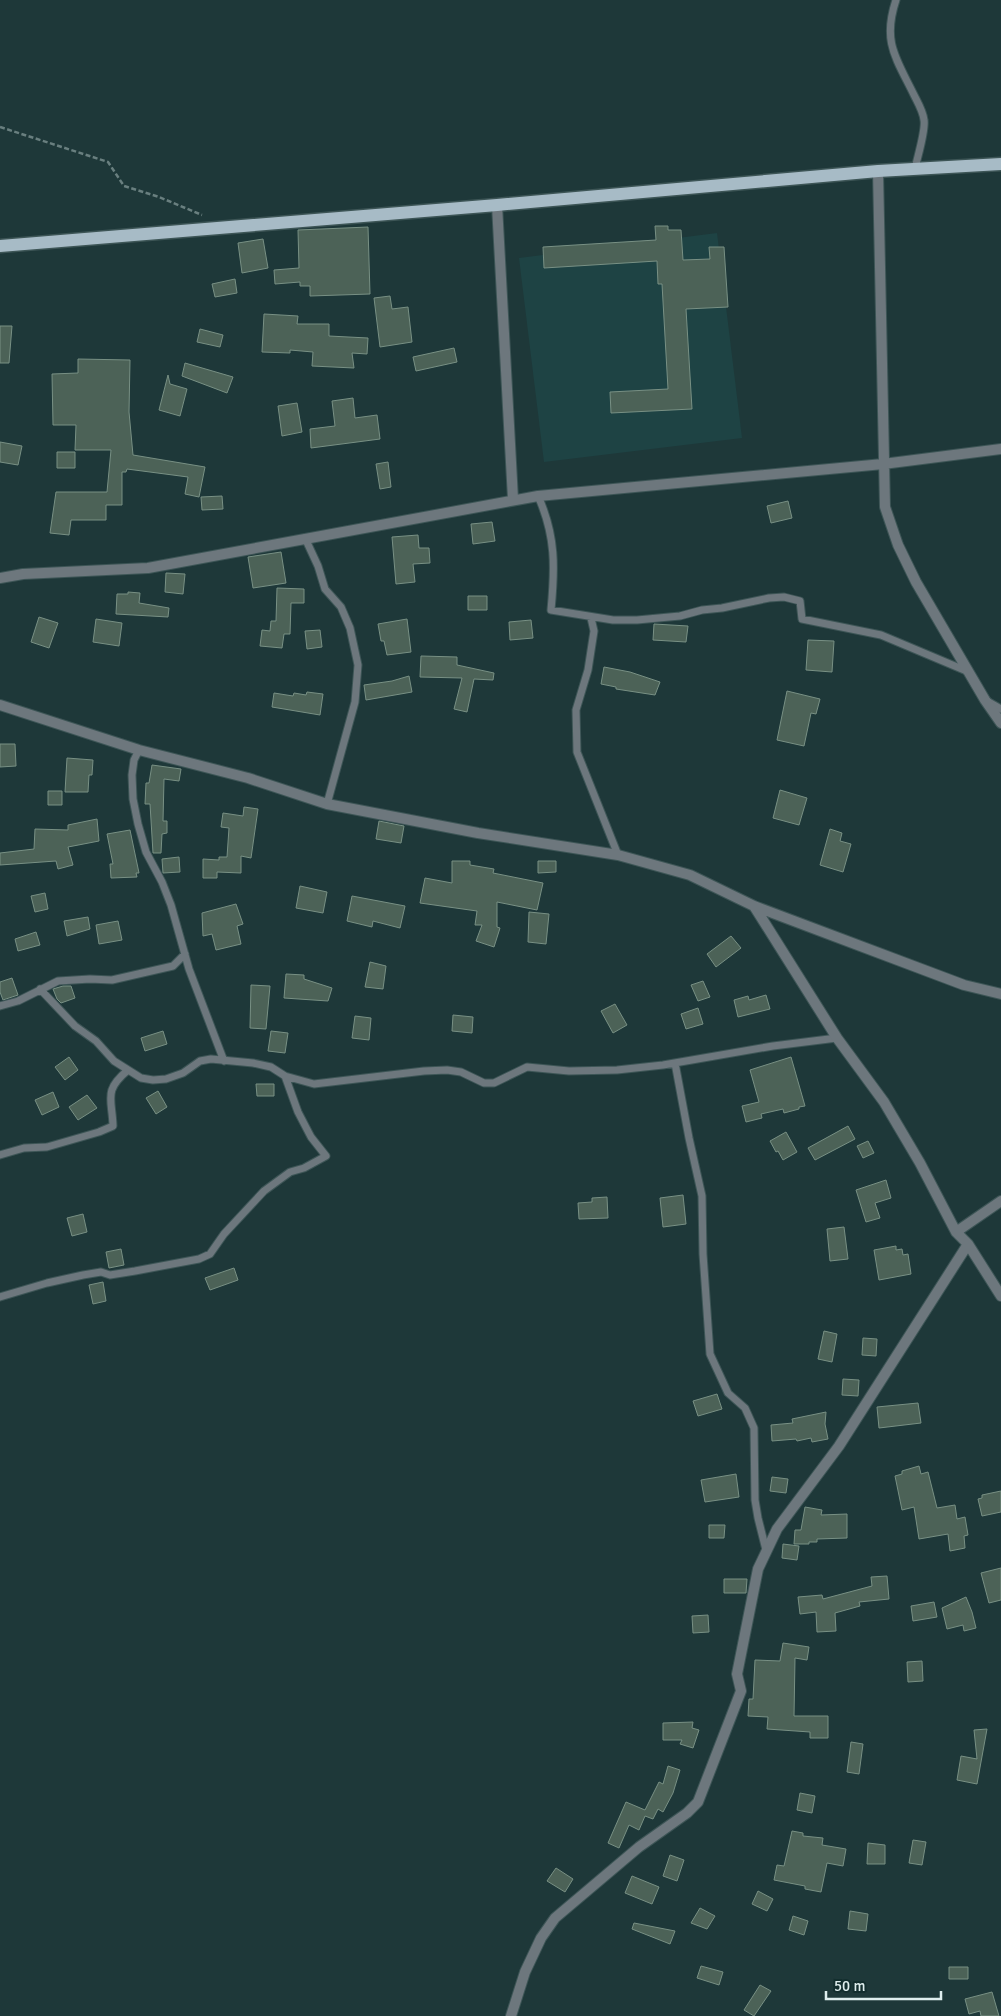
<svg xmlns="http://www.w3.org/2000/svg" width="1001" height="2016" viewBox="0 0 1001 2016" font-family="Signika,sans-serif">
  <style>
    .built { fill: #1e4344 }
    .building { fill: #4c6257; stroke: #789084 }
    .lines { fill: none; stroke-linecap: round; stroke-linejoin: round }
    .lane-casing { stroke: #3d5556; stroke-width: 9 }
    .street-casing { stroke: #3d5556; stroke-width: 12 }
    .primary-casing { stroke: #3d5556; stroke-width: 15 }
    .path { stroke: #697f7f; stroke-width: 2.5; stroke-dasharray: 5 2.5; stroke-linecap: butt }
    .lane { stroke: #6d777d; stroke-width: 7 }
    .street { stroke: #6d777d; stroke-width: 10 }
    .primary { stroke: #a7bbc6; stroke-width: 12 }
  </style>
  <rect width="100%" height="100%" fill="#1e3839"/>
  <!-- built -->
  <path class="built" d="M717,233L742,438L544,462L519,258Z"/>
  <!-- building -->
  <path class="building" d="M655,226H668V230H681L683,260L710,259L709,247H724L728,307L686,309L692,409L611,413L610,392L668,389L662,284H658L657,261L544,268L543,247L656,240Z
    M368,227L370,294L310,296V286H300V282L275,284L274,270L299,268L298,230Z
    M263,239L268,268L242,273L238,243Z
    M235,279L237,293L215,297L212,284Z
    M390,296L392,309L408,307L412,342L380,347L374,298Z
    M264,314L298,316L297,324H329V336L368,338L367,354L352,353L354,368L312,366L313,352L290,350V353L262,352Z
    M0,326H12L9,363H0Z
    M200,329L223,335L220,347L197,342Z
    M454,348L457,362L416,371L413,357Z
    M78,359L130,360L129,412L133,455L205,467L199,497L185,494L188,477L127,469L126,472H122V505H106V520H71L69,535L50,533L56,492H107L111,450H75L76,425H53L52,374L78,373Z
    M185,363L233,377L227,393L182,376Z
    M168,375L170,384L187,389L180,416L159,410Z
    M353,398L355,418L377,415L380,439L311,448L310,429L335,426L332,401Z
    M297,403L302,432L282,436L278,406Z
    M0,442L22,446L18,465L0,462Z
    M57,452H75V468H57Z
    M388,462L391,487L380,489L376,464Z
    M222,496L223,509L202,510L201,497Z
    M788,501L792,518L771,523L767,506Z
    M492,522L495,541L473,544L471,524Z
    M418,535L419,548H429L430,563L413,564L415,582L396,584L392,537Z
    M281,552L286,583L253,588L248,557Z
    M166,573L185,574L183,594L165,592Z
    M277,588L304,589V603H291L290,634H284L282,648L260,646L262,630L270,631L271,621H276Z
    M128,592L140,593L139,603L169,608L168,617L116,614L117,594H128Z
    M468,596H487V610H468Z
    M39,617L58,623L49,648L31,642Z
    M96,619L122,623L119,646L93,642Z
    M407,619L411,652L387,655L384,641H381L378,624Z
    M531,620L533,638L510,640L509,622Z
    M654,624L688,626L686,642L653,640Z
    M320,630L322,647L307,649L305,631Z
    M808,640L834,641L832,672L806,670Z
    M421,656L457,657V665L494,673L493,680L474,679L467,712L454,709L462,678L420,677Z
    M604,667L630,672L660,682L655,695L616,689V687L601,684Z
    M409,676L412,692L366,700L364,685L392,681Z
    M787,691L820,699L816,714L811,713L804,746L777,740Z
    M307,692L323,694L320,715L272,707L274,693L293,696L294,693L306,695Z
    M0,744H15L16,766L0,767Z
    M67,758L93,760L92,775H89L88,792H65Z
    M152,765L181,769L179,781L164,779L163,821H167V833L162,834L161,853H153L150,804H145L146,783H149Z
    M780,790L807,798L799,825L773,818Z
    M48,791H62V805H48Z
    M244,807L258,809L251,858L241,856V873L217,872V878H203V859L219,860V857H227L229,828L221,827L223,813L243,816Z
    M97,819L99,841L68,847L73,865L58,869L56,861L0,865V853L34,849L35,829L68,830V825Z
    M379,821L404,826L401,843L376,839Z
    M830,829L842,833L840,841L851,844L843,872L820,865Z
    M130,830L139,873H136L137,877L111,878L110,864H113L107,834Z
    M179,857L180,872L163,873L162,859Z
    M452,861H470V865L494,869L493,873L543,883L537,910L497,902V927L500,928L494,947L476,941L482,925H475L477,911L420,903L425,878L452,883Z
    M538,861H556V872L538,873Z
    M300,886L327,892L323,913L296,908Z
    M45,893L48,909L35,912L31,896Z
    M352,896L405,906L400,928L373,921L372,927L347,921Z
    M236,904L243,924L237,926L241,944L216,950L212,934L203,936L202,913Z
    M529,912L549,914L546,944L528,942Z
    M88,917L90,929L67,936L64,921Z
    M118,921L122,940L99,944L96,925Z
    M36,932L40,945L18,951L15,939Z
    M731,936L741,948L716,967L707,954Z
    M370,962L386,966L383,989L365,987Z
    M286,974L304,975V979L332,988L328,1001L284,998Z
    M12,978L18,995L3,1000L0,992V982Z
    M703,981L710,997L698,1001L691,985Z
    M251,985L270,986L266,1029L250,1028Z
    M63,986H71L75,998L61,1003L57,999L53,989Z
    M766,995L770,1009L738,1017L734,1000L748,996L749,1000Z
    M615,1004L627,1025L613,1033L601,1011Z
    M698,1008L703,1024L686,1029L681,1014Z
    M453,1015L473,1017L472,1033L452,1031Z
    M355,1016L371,1018L369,1040L352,1038Z
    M163,1031L167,1044L145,1051L141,1038Z
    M271,1031L288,1033L285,1053L268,1051Z
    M69,1057L78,1070L65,1080L55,1067Z
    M791,1057L805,1106L799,1107V1109L784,1113L783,1109L761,1114L762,1118L746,1122L742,1106L759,1102L750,1070Z
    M256,1084H274V1096H257Z
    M158,1091L167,1107L156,1114L146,1098Z
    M53,1092L59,1107L42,1115L35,1100Z
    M87,1095L97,1108L78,1120L69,1107Z
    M848,1126L855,1139L815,1160L808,1148Z
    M786,1132L797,1152L783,1160L778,1151L776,1152L770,1141Z
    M868,1141L874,1153L863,1158L857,1146Z
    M886,1180L891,1198L875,1203L880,1218L866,1222L856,1190Z
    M683,1195L686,1224L663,1227L660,1198Z
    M607,1197L608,1218L579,1219L578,1203L592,1202V1198Z
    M83,1214L87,1232L72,1236L67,1218Z
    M844,1227L848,1259L830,1261L827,1229Z
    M896,1246V1250L902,1249L903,1255L908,1254L911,1274L879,1280L874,1250Z
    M121,1249L124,1265L109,1268L106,1252Z
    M234,1268L238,1280L210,1290L205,1278Z
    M103,1282L106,1301L93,1304L89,1285Z
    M824,1331L837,1334L832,1362L818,1359Z
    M863,1338L877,1339L876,1356L862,1355Z
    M843,1379L859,1380L858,1396L842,1395Z
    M717,1394L722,1409L698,1416L693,1401Z
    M918,1403L921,1423L879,1428L877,1407Z
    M826,1412L825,1424L828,1439L812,1442L811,1438L797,1441L796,1439L772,1441L771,1425L793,1423L792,1419Z
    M919,1466L921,1474L928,1472L937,1508L955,1505L957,1519L965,1517L968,1535L964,1536L965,1548L950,1551L948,1534L919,1539L914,1507L902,1510L895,1476L902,1474V1471Z
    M736,1474L739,1497L705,1502L701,1480Z
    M772,1477L788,1479L786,1493L770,1491Z
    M1001,1491V1512L982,1516L978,1499L982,1498V1495Z
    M805,1507L822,1510L821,1515L847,1514V1538L817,1539V1542H809V1544H794L795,1530H801Z
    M709,1525H725L724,1538H709Z
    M783,1544L799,1546L797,1560L782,1558Z
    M1001,1568V1600L989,1603L981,1573Z
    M887,1576L889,1599L859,1602L860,1606L835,1613L836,1631L817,1632L816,1612L800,1614L798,1597L822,1595L823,1599L872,1586L871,1577Z
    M724,1579H747L746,1593H724Z
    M966,1597L972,1612L976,1628L964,1631L963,1625L947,1629L942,1608Z
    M934,1602L937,1617L913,1621L911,1606Z
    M708,1615L709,1632L693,1633L692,1616Z
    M783,1643L809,1647L807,1660L795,1658L794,1716H828V1738H810V1732L767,1729L768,1717L748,1716L749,1699H753L755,1660L780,1661Z
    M922,1661L923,1681L908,1682L907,1662Z
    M693,1722L692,1728L699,1730L693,1748L680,1744L682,1740H663V1723Z
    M987,1729L977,1784L957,1780L961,1756L977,1759L974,1730Z
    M851,1742L863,1744L859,1774L847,1772Z
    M668,1766L680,1770L673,1793L663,1812L658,1809L653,1819L645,1816L639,1830L629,1825L619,1848L608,1843L626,1802L645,1810L659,1782L663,1784Z
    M800,1793L815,1796L812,1813L797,1810Z
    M792,1831L803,1833V1836L823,1838L822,1845L846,1849L843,1866L827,1863L821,1892L805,1889V1886L774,1880L777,1865L784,1866Z
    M913,1840L926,1842L922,1865L909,1863Z
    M868,1843L885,1845V1864H867Z
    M670,1855L684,1860L677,1881L663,1876Z
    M556,1868L573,1879L565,1892L547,1881Z
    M632,1876L659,1887L652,1904L625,1893Z
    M758,1891L773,1899L767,1911L752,1904Z
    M700,1908L715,1916L707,1929L691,1923Z
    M850,1911L868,1914L866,1931L848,1929Z
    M793,1916L808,1921L804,1935L789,1930Z
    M634,1923L675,1931L670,1944L632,1929Z
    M701,1966L723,1972L719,1985L697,1978Z
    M949,1967H968V1979H949Z
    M760,1985L771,1991L754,2016L744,2010Z
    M992,1992L999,2016H981L980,2011L969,2014L965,1999Z"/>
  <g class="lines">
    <!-- lane casing -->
    <g class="lane-casing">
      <path id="lane" d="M896,0C882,42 896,58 914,95C918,103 923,111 924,120C926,130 917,158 915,169
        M538,496C556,536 555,568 551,610L613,620H637L680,616L702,610L722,608L769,598L784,597L800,601L802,619L881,635L969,672
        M305,538L318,566L325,589L341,607L350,628L358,665L355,702L327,804
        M591,618L594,631L588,670L576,710L577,752L618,855
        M987,701L1001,709
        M139,750L134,760L132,775L133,799L138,824L146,852L162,882L171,905L189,969L224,1061
        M0,1006L18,1001L58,981L90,979L112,980L173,966L185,954
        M675,1063L689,1138L702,1196L703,1254L710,1354L728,1393L745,1408L754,1428L755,1500L758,1518L766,1550
        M285,1076L314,1084L424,1071L447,1070L461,1072L484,1083H494L527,1067L569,1071L617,1070L663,1065L773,1046L837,1038
        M0,1155L24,1148L47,1147L99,1132L113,1126C112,1098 103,1091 128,1070
        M0,1297L47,1283L83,1275L101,1272L110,1275L135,1271L199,1259L210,1254L224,1234L264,1191L290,1172L304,1168L326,1156L311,1137L298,1112L285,1076L271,1067L253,1063L211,1059L200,1061L183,1073L166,1079L153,1080L141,1078L114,1061L96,1041L75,1026L40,989"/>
    </g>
    <!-- street casing -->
    <g class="street-casing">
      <path id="street" d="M878,171L885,507L898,545L916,582L985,700L1001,723
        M497,205L513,499
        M0,578L23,574L148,568L538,496L883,464L1001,449
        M0,705L139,750L248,778L327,804L478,833L618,855L690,875L754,906L837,1038L884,1102L920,1163L956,1232L968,1244L1001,1296
        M754,906L964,985L1001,994
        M956,1232L1001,1201
        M511,2016L525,1972L541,1938L555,1918L639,1847L687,1813L698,1802L741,1691L737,1674L758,1569L777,1529L839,1446L968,1244"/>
    </g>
    <!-- primary casing -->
    <g class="primary-casing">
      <path id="primary" d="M0,246L497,205L878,171L1001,164"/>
    </g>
    <!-- path -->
    <path class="path" d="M0,127L108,162L124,186L159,197L202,215"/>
    <!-- lane -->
    <use href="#lane" class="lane"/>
    <!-- street -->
    <use href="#street" class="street"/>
    <!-- primary -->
    <use href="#primary" class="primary"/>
  </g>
  <!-- scale -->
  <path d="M826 1991v8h115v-8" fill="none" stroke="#dfeeee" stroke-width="2.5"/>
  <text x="834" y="1991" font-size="15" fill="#dfeeee" stroke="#132e2e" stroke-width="4" paint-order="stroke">50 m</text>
</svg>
